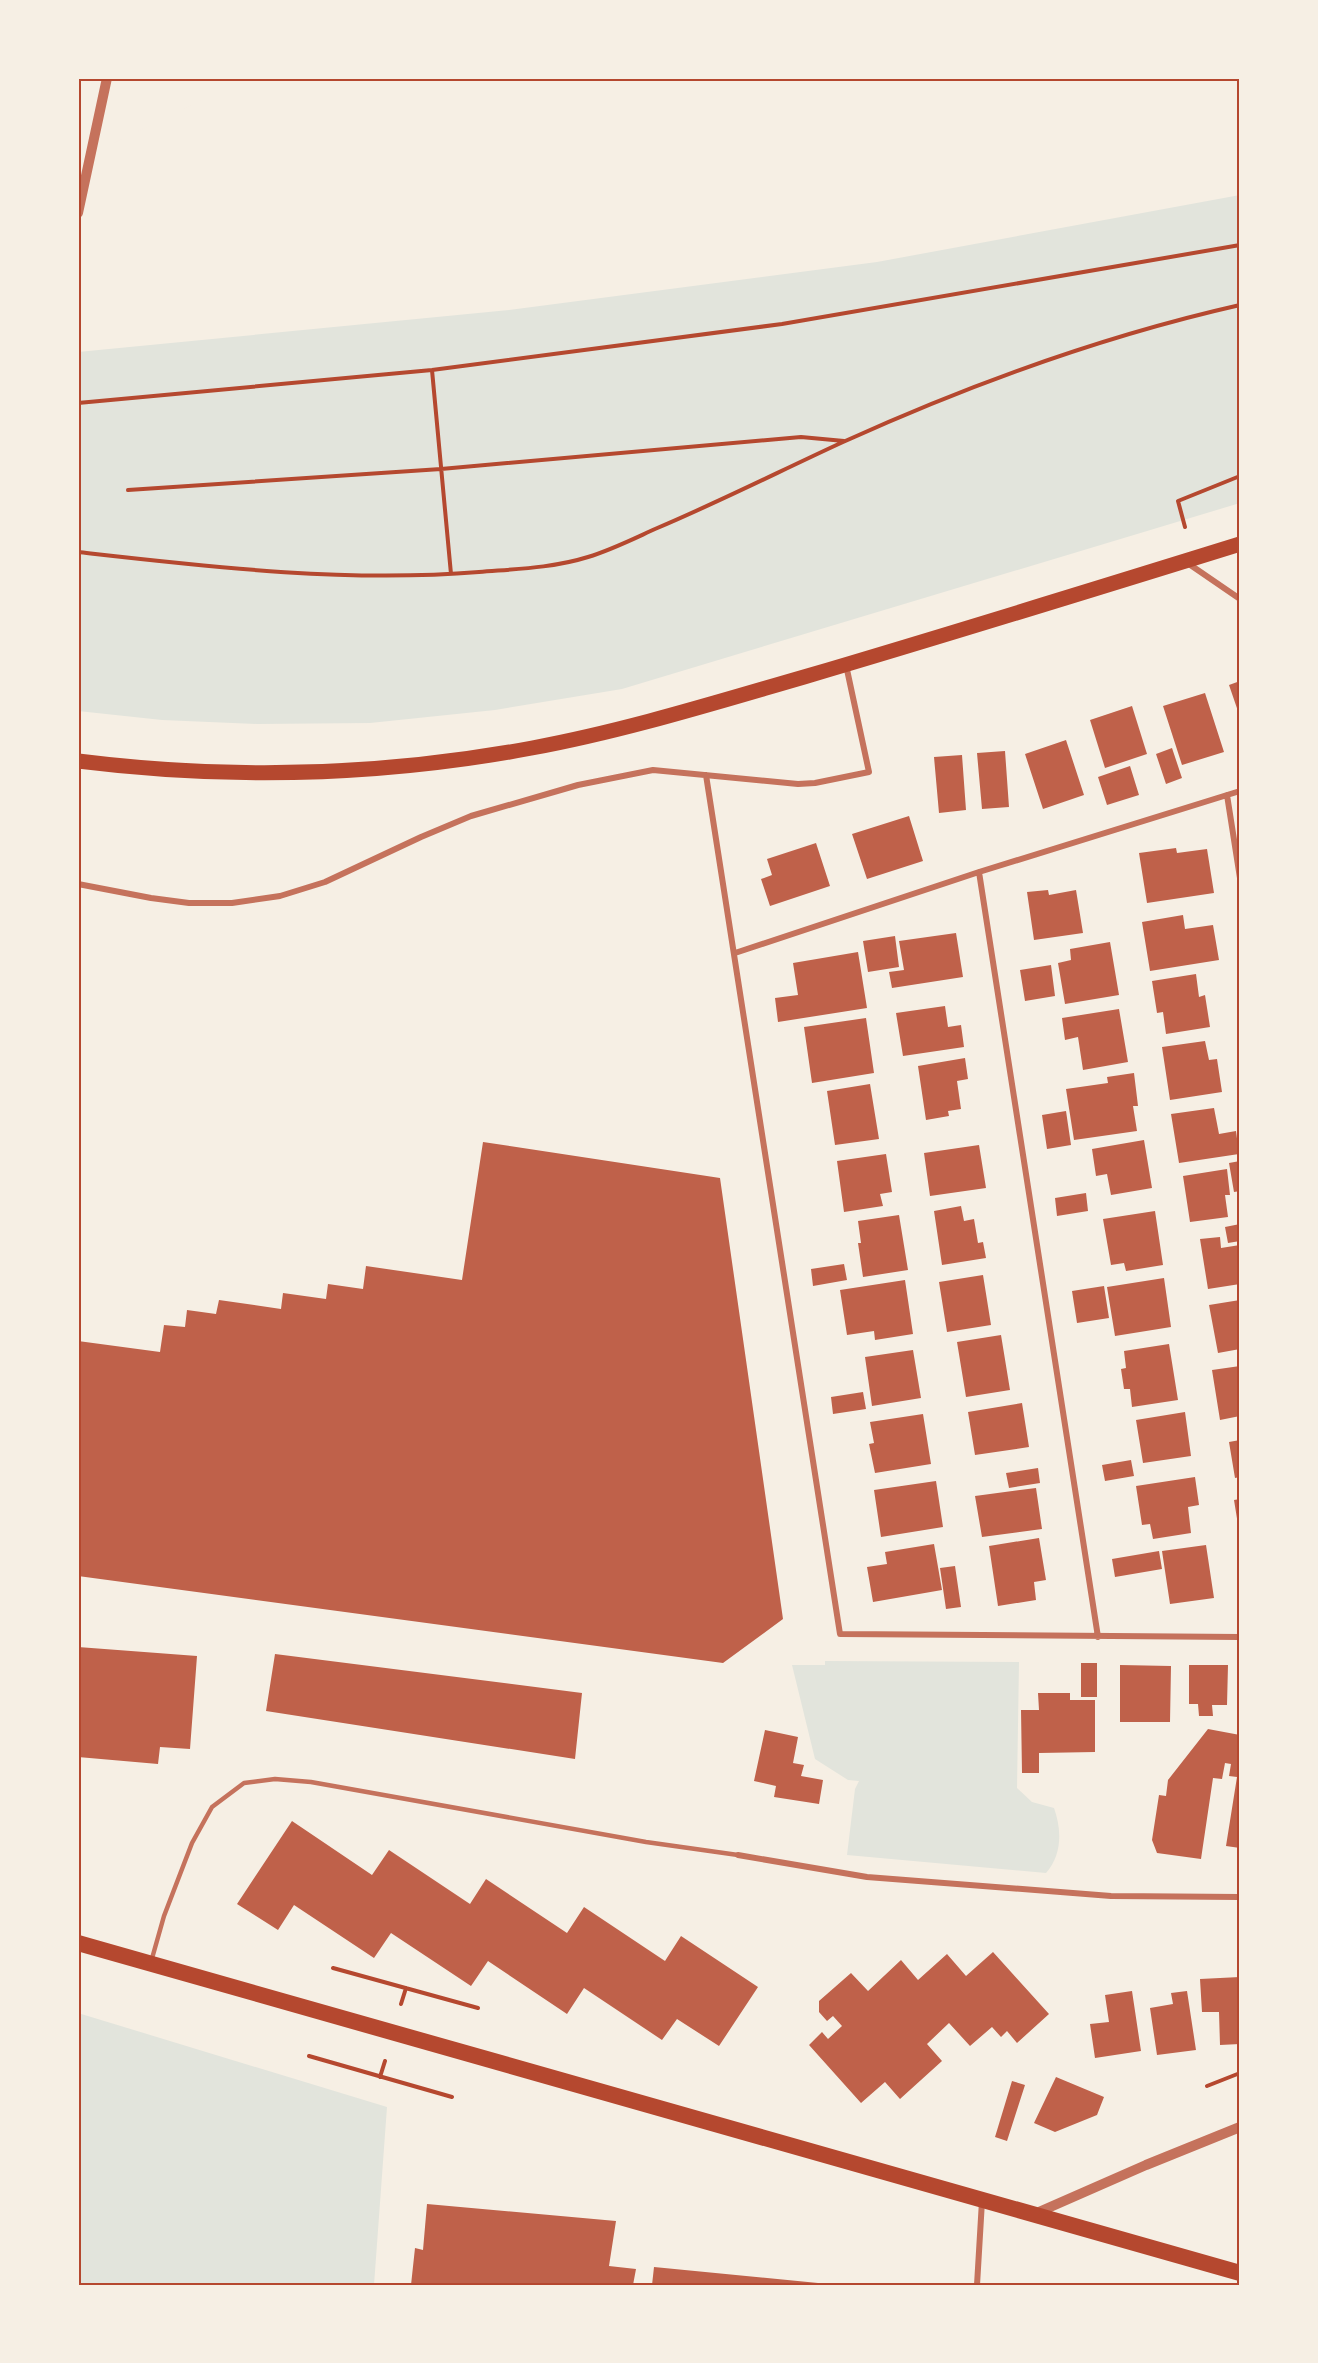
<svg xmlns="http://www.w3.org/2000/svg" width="1318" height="2363" viewBox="0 0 1318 2363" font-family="Figtree,sans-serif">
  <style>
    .green { fill: #e2e4dc }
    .pier { fill: #f6efe4 }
    .building { fill: #bf614a }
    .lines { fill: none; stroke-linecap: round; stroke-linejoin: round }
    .path { stroke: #b5482f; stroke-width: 4 }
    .service { stroke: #c5725c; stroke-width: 4.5 }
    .minor { stroke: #c5725c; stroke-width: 6 }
    .tertiary { stroke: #c5725c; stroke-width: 10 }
    .primary { stroke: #b5482f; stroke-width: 15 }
    .trunk { stroke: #b5482f; stroke-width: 16 }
    .neatline { fill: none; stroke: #b5482f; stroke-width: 2 }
  </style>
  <rect width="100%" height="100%" fill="#f6efe4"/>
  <!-- green -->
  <path class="green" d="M1240,195V503L622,689L495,710L370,723L257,724L162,720L78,711V352L509,310L877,262Z
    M825,1661L1019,1662L1017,1788L1032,1802L1054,1808C1062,1830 1062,1855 1046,1873L847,1855L855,1789L859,1781L848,1780L815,1759L792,1665H825Z
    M78,2013L387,2107L374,2285H78Z"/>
  <!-- pier -->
  <path class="pier" d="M78,78H208L203,99L78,161Z"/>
  <!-- building -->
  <path class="building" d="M1240,681V717L1229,685Z
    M1205,693L1224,752L1182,765L1163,706Z
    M1132,706L1147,754L1105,768L1090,720Z
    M1066,740L1084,795L1043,809L1025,754Z
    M1172,748L1182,778L1166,784L1156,754Z
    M1005,751L1009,807L982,809L977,753Z
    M962,755L966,810L939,813L934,757Z
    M1130,766L1139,795L1107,805L1098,777Z
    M909,816L923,861L867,879L852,834Z
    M816,843L830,886L770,906L761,879L772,875L767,859Z
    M1176,848L1177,853L1207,849L1214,893L1147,903L1139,853Z
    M1048,890L1049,895L1076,890L1083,933L1034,940L1027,892Z
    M1183,915L1185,929L1213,925L1219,960L1150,971L1142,922Z
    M956,933L963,977L892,988L889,972L904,970L899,941Z
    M895,936L899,967L868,972L863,941Z
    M1110,942L1119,995L1065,1004L1058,963L1071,960L1070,949Z
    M858,952L867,1008L778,1022L775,998L798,995L793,963Z
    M1051,965L1055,996L1025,1001L1020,970Z
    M1196,974L1199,997L1205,995L1210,1027L1166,1034L1163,1012L1157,1013L1152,981Z
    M945,1006L948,1027L961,1025L964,1047L903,1056L896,1013Z
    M1119,1009L1128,1062L1083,1070L1078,1037L1065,1040L1062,1018Z
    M866,1018L874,1073L812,1083L804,1027Z
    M1205,1041L1209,1060L1217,1059L1222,1092L1170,1100L1162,1047Z
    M965,1058L968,1079L957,1081L961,1109L948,1111L949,1116L926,1120L918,1066Z
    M1134,1073L1138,1106H1133L1137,1131L1074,1140L1066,1089L1108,1083L1107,1077Z
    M870,1084L879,1139L835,1145L827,1091Z
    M1214,1108L1219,1134L1236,1131L1239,1154L1179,1163L1171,1114Z
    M1066,1111L1071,1145L1047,1149L1042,1115Z
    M1144,1140L1152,1188L1111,1195L1107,1174L1096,1176L1092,1149Z
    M483,1142L720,1178L783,1619L723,1663L78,1576V1341L160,1352L164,1325L185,1327L187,1310L216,1314L219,1300L281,1309L283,1293L326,1299L328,1284L363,1289L366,1266L462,1280Z
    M979,1145L986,1188L930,1196L924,1153Z
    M886,1154L892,1192L880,1194L883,1206L844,1212L837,1161Z
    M1240,1161V1191L1234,1192L1229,1163Z
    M1227,1169L1230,1195H1225L1228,1217L1190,1222L1183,1176Z
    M1086,1193L1088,1211L1057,1216L1055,1198Z
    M961,1206L964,1221L974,1219L978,1243L983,1242L986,1258L942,1265L934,1211Z
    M1155,1211L1163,1265L1126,1271L1124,1263L1111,1265L1103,1219Z
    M899,1215L908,1270L863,1277L858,1243H861L858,1221Z
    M1240,1224V1241L1228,1243L1225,1227Z
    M1220,1237L1221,1248L1240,1245V1284L1208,1289L1200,1239Z
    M844,1264L847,1280L813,1286L811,1269Z
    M983,1275L991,1325L947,1332L939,1282Z
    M1164,1278L1171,1327L1115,1336L1107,1287Z
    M905,1280L913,1334L875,1340L874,1331L847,1335L840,1290Z
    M1104,1286L1109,1318L1077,1323L1072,1291Z
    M1240,1300V1349L1218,1353L1209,1305Z
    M1001,1335L1010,1390L966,1397L957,1342Z
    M1169,1344L1178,1400L1132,1407L1130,1389H1124L1121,1369L1126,1368L1124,1351Z
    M913,1350L921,1398L872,1406L865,1357Z
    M1240,1366V1416L1220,1420L1212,1370Z
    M863,1392L866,1409L833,1414L831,1397Z
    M1022,1403L1029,1447L975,1455L968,1412Z
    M1185,1412L1191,1456L1143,1463L1136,1420Z
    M923,1414L931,1464L875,1473L869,1444L874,1443L870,1422Z
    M1240,1440V1477L1235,1478L1229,1442Z
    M1131,1460L1134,1476L1105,1481L1102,1465Z
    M1038,1468L1040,1483L1009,1488L1006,1473Z
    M1195,1477L1199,1505L1188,1507L1191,1533L1153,1539L1150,1524L1142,1525L1136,1486Z
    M936,1481L943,1527L881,1537L874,1490Z
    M1036,1488L1042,1529L982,1537L975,1496Z
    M1240,1499V1531H1239L1234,1500Z
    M1039,1538L1046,1580L1034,1582L1036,1600L998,1606L989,1546Z
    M934,1544L942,1590L873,1602L867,1567L887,1564L885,1552Z
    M1206,1545L1214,1598L1170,1604L1162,1551Z
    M1159,1551L1162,1569L1115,1577L1112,1559Z
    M955,1566L961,1607L946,1609L940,1568Z
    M78,1647L197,1656L190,1749L160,1747L158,1764L78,1757Z
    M275,1654L582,1693L575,1759L266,1711Z
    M1081,1663H1097V1697H1081Z
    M1120,1665L1171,1666L1170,1722H1120Z
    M1189,1665H1228L1227,1705H1212L1213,1716H1199L1198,1704H1189Z
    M1038,1693H1070V1700H1095V1752L1039,1753V1773H1022L1021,1710H1039Z
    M1208,1729L1240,1735V1848L1226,1846L1237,1777L1229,1776L1231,1764L1225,1763L1222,1779L1213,1778L1201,1859L1157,1853L1152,1840L1159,1795L1166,1796L1168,1780Z
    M765,1730L798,1737L793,1763L804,1765L801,1776L823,1780L819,1804L774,1797L776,1786L754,1781Z
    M292,1821L372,1875L389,1850L470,1904L486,1879L567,1933L584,1907L665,1961L681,1936L758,1987L719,2046L677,2019L662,2040L584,1988L567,2014L488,1961L471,1986L391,1933L374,1958L294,1905L278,1930L237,1904Z
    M993,1952L1049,2014L1017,2043L1007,2031L1001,2037L992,2027L970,2046L949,2023L927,2044L942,2061L900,2099L885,2082L861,2103L809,2045L822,2032L828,2039L842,2026L833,2016L827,2021L819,2012V2001L851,1973L868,1991L901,1960L918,1980L947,1954L966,1976Z
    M1240,1977V2044L1220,2045L1219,2012H1202L1200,1979Z
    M1132,1991L1141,2051L1095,2058L1090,2024L1109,2022L1105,1995Z
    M1187,1991L1196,2050L1157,2055L1150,2008L1173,2004L1171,1993Z
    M1056,2077L1104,2097L1097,2115L1055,2132L1034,2123Z
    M1012,2081L1025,2085L1007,2141L995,2137Z
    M427,2204L616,2221L609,2266L636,2269L633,2285H411L415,2248L423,2250Z
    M654,2267L818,2283V2285H652Z"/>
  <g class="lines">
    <!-- path -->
    <path class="path" d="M432,370L451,574
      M78,403L432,370L782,324L1240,245
      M128,490L441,469L801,437L844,441
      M1185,527L1178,501L1240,476
      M78,552C211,567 345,583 479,572C515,569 553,568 588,557C611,550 633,539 655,529C719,502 780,471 843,442C971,384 1103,336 1240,305
      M333,1968L478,2008
      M401,2004L406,1988
      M309,2056L452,2097
      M380,2077L385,2061
      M1207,2086L1240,2073"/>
    <!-- service -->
    <path class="service" d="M151,1962L164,1916L192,1843L212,1807L244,1783L275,1779L311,1782L646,1842L738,1855"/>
    <!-- minor -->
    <path class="minor" d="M1186,562L1240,599
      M706,775L840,1634L1240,1637
      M1227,795L1240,878
      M979,872L1098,1637
      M78,884L151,898L189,903H232L280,896L325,882L421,837L471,816L578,785L653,770L798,784L815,783L869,772L846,665
      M735,953L979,872L1240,791
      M738,1855L867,1877L1111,1896L1240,1897
      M977,2285L982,2201"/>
    <!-- tertiary -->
    <path class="tertiary" d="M78,213L107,78
      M1032,2215L1146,2165L1240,2127"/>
    <!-- primary -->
    <path class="primary" d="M78,761C229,780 382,776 532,748C624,731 714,703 804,677C950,634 1095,589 1240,544"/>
    <!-- trunk -->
    <path class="trunk" d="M78,1943L1240,2273"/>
  </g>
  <!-- border -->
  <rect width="1318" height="2363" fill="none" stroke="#f6efe4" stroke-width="159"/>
  <rect x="80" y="80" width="1158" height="2204" class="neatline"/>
</svg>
